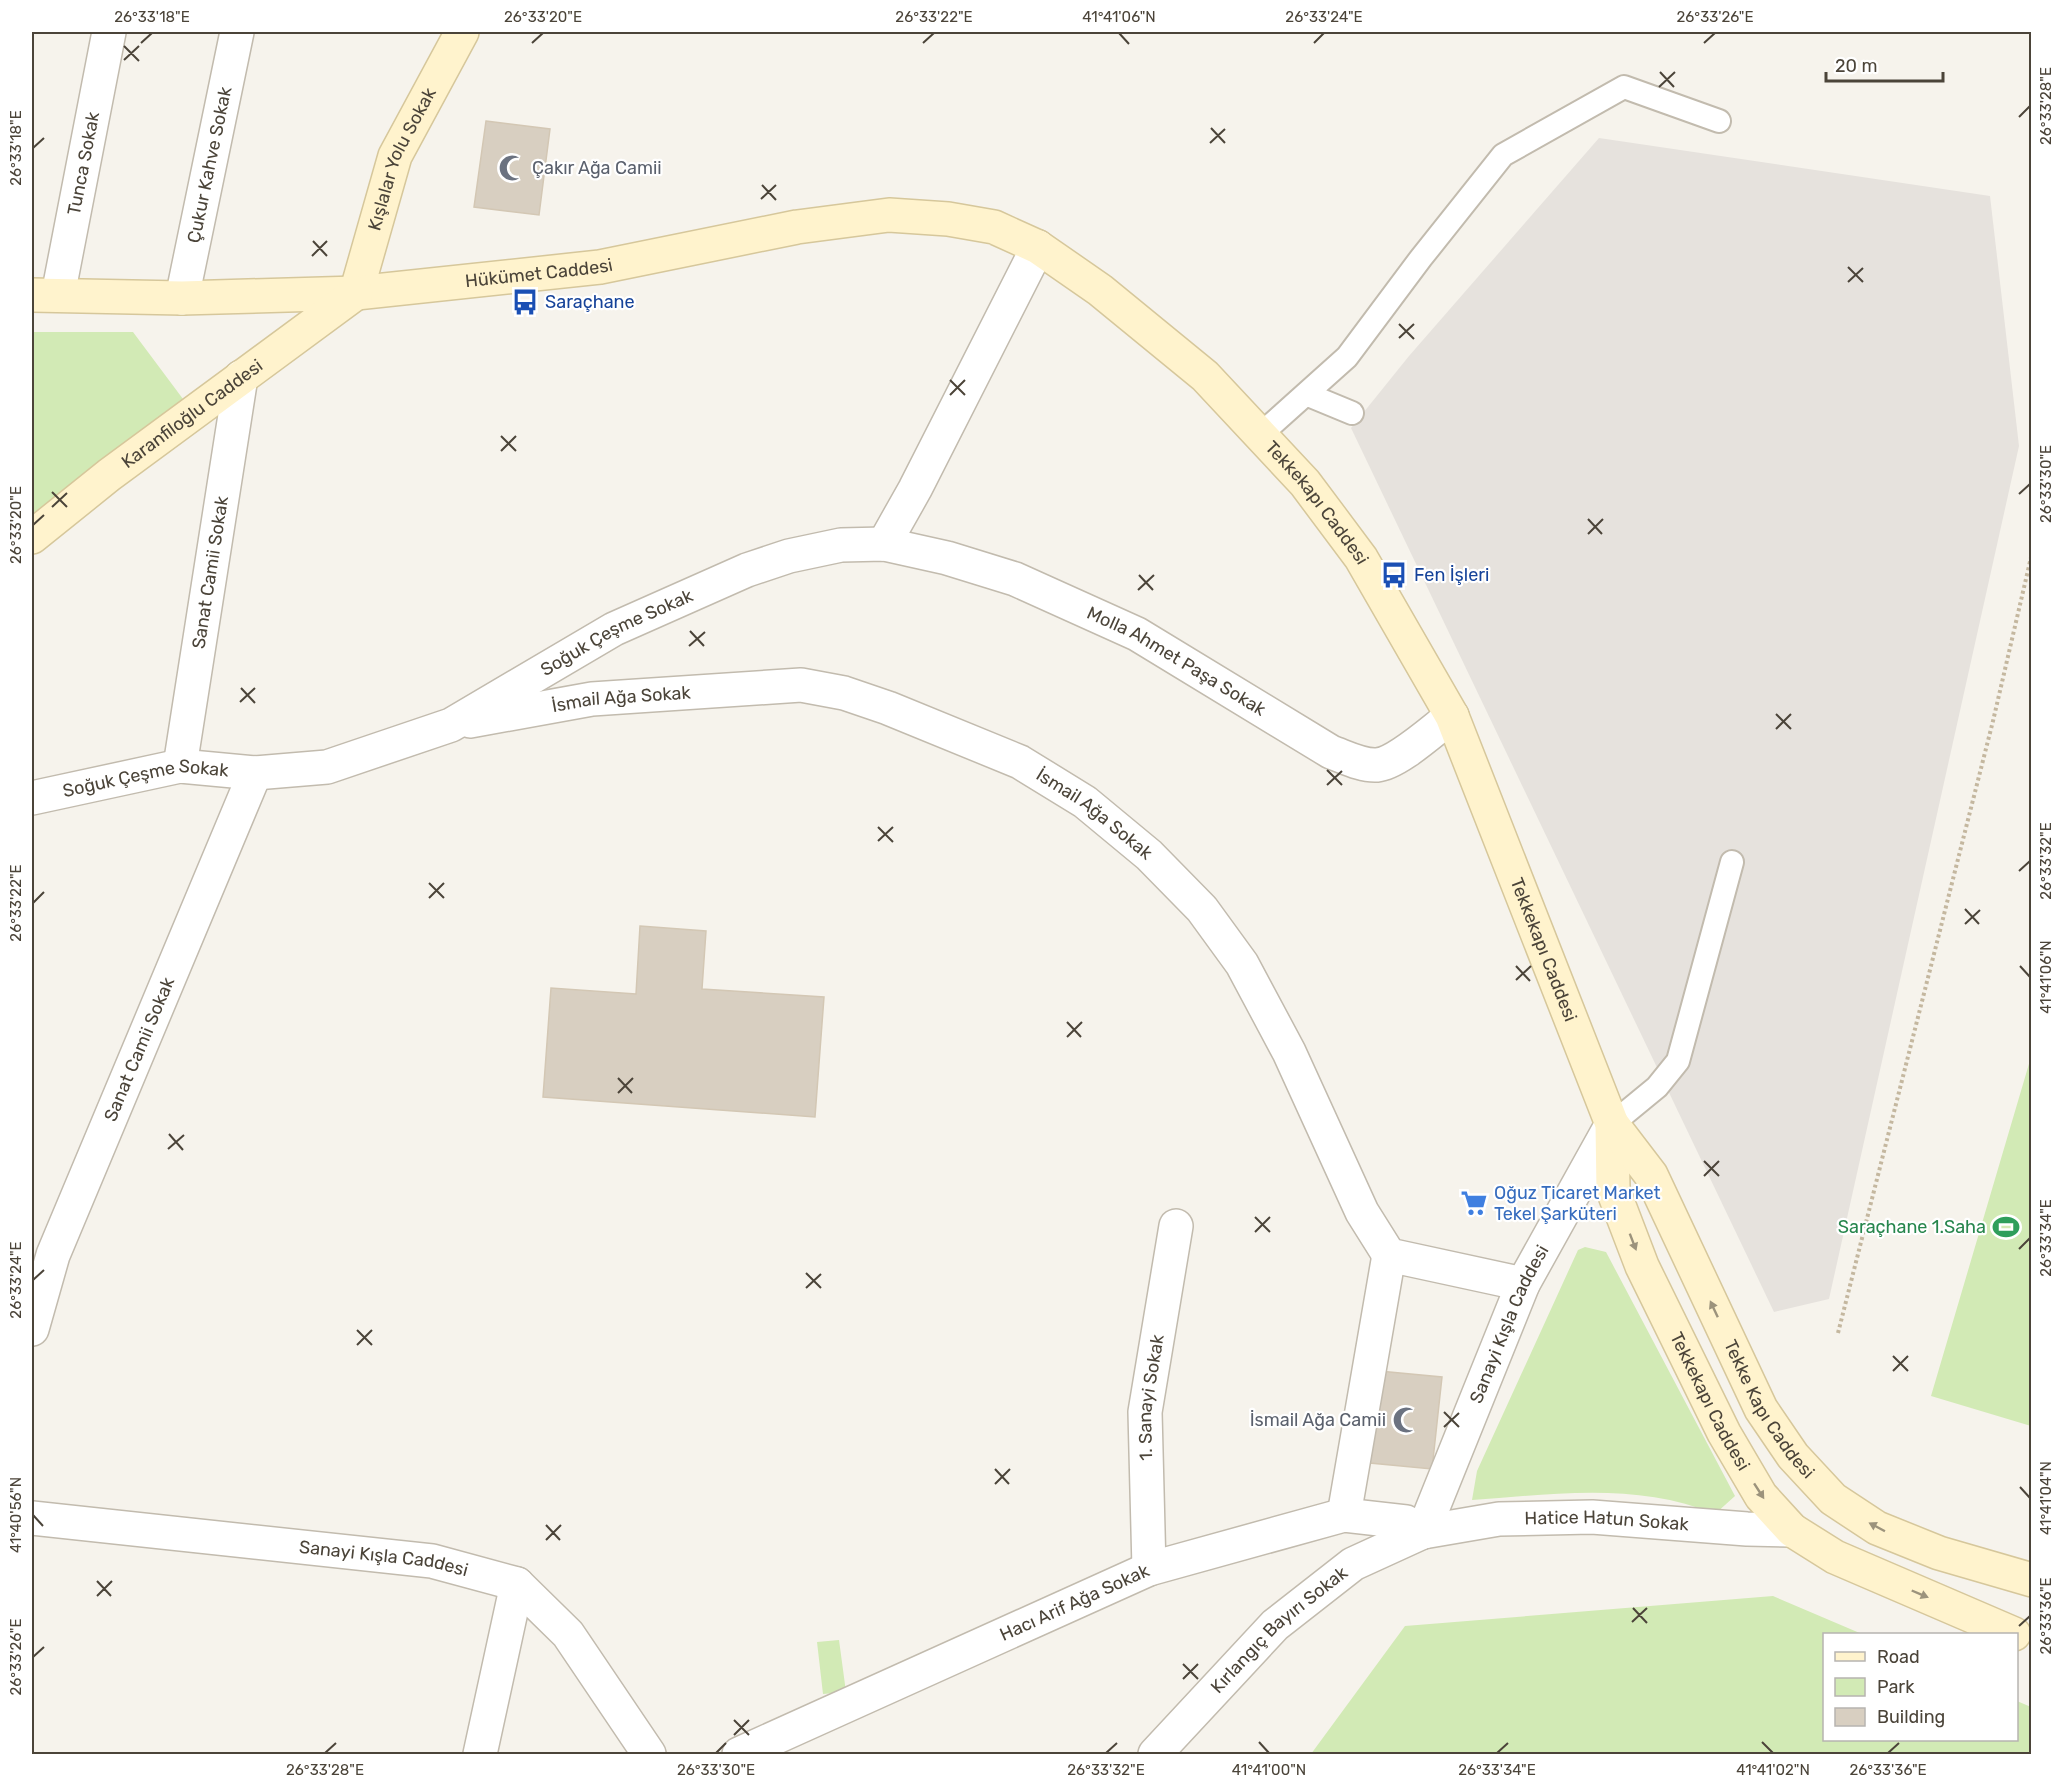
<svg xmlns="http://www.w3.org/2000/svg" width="2063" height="1786" viewBox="0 0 2063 1786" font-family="Rubik,sans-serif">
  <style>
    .industrial { fill: #e6e2dd }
    .green { fill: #d2eab5 }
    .building { fill: #d8cfc1; stroke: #d3c7b4; stroke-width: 1.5 }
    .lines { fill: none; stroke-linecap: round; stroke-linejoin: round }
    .lane-casing { stroke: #c2bbae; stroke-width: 26 }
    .street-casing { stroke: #c2bbae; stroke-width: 36 }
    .secondary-casing { stroke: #d6c79b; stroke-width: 36 }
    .path { stroke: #c4b79f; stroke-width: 4; stroke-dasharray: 3 3; stroke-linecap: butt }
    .lane { stroke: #fff; stroke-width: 22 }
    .street { stroke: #fff; stroke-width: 33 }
    .secondary { stroke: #fff3cd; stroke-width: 33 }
    .oneway { fill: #9c937c }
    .ticks { fill: none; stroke: #4b4439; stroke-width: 2 }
    .labels { text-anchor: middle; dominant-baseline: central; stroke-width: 4.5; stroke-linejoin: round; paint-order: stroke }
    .street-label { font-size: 18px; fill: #4b4439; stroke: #fff }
    .worship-label { font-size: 18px; fill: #5b616d; stroke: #fff; text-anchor: start }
    .transit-label { font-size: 18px; fill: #164399; stroke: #fff; text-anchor: start }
    .shop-label { font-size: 18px; fill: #366cbe; stroke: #fff; text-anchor: start }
    .leisure-label { font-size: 18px; fill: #27864d; stroke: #fff; text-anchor: end }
    .neatline { fill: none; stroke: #4b4439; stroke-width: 2 }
    .ticks-label { font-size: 15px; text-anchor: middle; fill: #4b4439 }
  </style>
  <rect width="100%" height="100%" fill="#f6f3ec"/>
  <!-- industrial -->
  <path class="industrial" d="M1599,138L1990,196L2019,446L1829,1299L1774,1312L1351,428L1409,356Z"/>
  <!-- green -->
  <path class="green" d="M32,332H133L183,399L32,519Z
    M2031,1057L2032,1426H2031L1931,1396Z
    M1585,1247L1606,1252L1735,1496L1715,1514C1638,1482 1554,1494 1472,1500L1477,1471L1578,1250Z
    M1773,1596L1862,1634H1824V1740H2016L2017,1701L2031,1707V1754H1311L1405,1626Z
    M839,1640L846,1692L823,1694L817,1642Z"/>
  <!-- building -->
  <path class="building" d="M486,121L550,129L539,215L474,207Z
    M640,926L706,931L702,989L824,997L815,1117L543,1097L551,988L636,994Z
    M1379,1371L1442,1377L1432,1469L1370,1463Z"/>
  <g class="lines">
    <!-- lane casing -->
    <g class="lane-casing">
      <path id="lane" d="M1306,394L1352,413
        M1261,434L1347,357L1421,258L1503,155L1624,87L1719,121
        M1612,1124L1657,1087L1678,1061L1732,862"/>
    </g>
    <!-- street casing -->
    <g class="street-casing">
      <g id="street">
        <path id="s1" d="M58,295L109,32"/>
        <path id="s2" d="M182,298L237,32"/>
        <path d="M884,544L915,489L1038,247"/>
        <path id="s3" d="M470,721L592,699L801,685L844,693L888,708L1020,762L1085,802L1149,855L1202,909L1242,964L1289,1052L1362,1212L1389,1255L1523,1284"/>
        <path id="s4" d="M180,766L241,377"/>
        <path id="s5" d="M32,798L180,766L255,773L327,767L451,725L614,629L747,570L789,556L841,545L884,544L947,558L1015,579L1137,634L1331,752C1345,757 1362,766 1377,765C1398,763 1434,729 1452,716"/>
        <path id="s6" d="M32,1329L53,1255L255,773"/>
        <path d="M1344,1515L1389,1255"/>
        <path id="s7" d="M32,1518L432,1561L517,1584L568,1634L649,1754"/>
        <path id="s8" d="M1423,1532L1523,1284L1612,1124"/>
        <path id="s9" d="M1149,1569L1145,1412L1176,1226"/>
        <path d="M480,1754L517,1584"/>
        <path id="s10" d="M739,1754L1149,1569L1344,1515L1406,1522L1423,1532"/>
        <path id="s11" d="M1155,1754L1275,1625L1353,1564L1423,1532L1499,1519L1592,1517L1747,1529L1792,1530"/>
      </g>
    </g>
    <!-- secondary casing -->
    <g class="secondary-casing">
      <g id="secondary">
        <path id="s12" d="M356,293L395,156L462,32"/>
        <path id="s13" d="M32,295L182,298L356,293L600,267L797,227L889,215L948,219L994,227L1038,247L1100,290L1205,376L1305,483L1361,558L1452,716L1612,1124L1613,1190L1642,1266L1724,1433L1761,1496L1792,1530L1835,1557L2014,1634"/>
        <path id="s14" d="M32,537L109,475L356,293"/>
        <path id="s15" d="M1612,1124L1651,1175L1761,1409L1793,1456L1833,1499L1877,1528L1939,1553L2032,1580"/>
      </g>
    </g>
    <!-- path -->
    <path class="path" d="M1838,1333L1993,721L2032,553"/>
    <!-- lane -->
    <use href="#lane" class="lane"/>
    <!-- street -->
    <use href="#street" class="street"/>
    <!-- secondary -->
    <use href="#secondary" class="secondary"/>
  </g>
  <!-- one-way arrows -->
  <defs><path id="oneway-solid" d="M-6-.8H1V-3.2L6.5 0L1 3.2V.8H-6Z" transform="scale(1.5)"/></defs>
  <g class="oneway">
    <use href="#oneway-solid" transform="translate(1633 1242) rotate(69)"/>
    <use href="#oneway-solid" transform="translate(1714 1309) rotate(-115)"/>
    <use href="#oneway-solid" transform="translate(1759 1491) rotate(57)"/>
    <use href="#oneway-solid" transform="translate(1877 1527) rotate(-152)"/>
    <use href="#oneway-solid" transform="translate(1920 1594) rotate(23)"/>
  </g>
  <!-- ticks -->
  <path class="ticks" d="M1119,33L1129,44M141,43L152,33M532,43L543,33M923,43L934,33M1314,43L1324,33M1704,43L1715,33M124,46L139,61M124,60L139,46M1660,72L1674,87M1659,87L1675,72M2019,117L2030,106M1211,128L1225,143M1210,143L1225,129M33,148L44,138M762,185L776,200M761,199L776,185M313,241L327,256M312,256L327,241M1848,267L1863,282M1848,282L1863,268M1399,324L1414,339M1399,338L1414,324M950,380L965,395M950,395L965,380M501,436L516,451M501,451L516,436M52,492L67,507M2019,494L2030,484M52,507L67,493M1588,519L1602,534M33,525L44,515M1588,534L1603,519M1139,575L1153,590M1138,590L1154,575M690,631L704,646M689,646L705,632M241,688L255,703M240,702L255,688M1776,714L1791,729M1776,729L1791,714M1327,770L1342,785M1327,785L1342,771M878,827L893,842M878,841L893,827M2019,871L2030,861M429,883L444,898M429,898L444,883M33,903L44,892M1965,909L1979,924M1965,924L1980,910M1516,966L1530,981M2020,966L2030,977M1516,980L1531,966M1067,1022L1081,1037M1067,1037L1082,1022M618,1078L632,1093M618,1093L633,1078M169,1134L183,1150M168,1149L184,1135M1704,1161L1719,1176M1704,1176L1719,1161M1255,1217L1270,1232M1255,1232L1270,1217M2019,1249L2030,1238M806,1273L821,1288M33,1280L44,1270M806,1288L821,1274M357,1330L372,1345M357,1345L372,1330M1893,1356L1908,1371M1893,1371L1908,1356M1444,1412L1459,1427M1444,1427L1459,1413M995,1469L1009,1484M995,1484L1010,1469M2020,1487L2030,1498M33,1515L43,1526M546,1525L560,1540M546,1540L561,1525M97,1581L111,1596M97,1596L112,1581M1633,1608L1647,1623M1632,1622L1647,1608M2019,1626L2030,1616M33,1657L44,1647M1183,1664L1198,1679M1183,1679L1198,1664M734,1720L749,1735M734,1735L749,1720M1259,1742L1269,1753M1762,1742L1773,1753M325,1753L336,1743M716,1753L726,1743M1106,1753L1117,1743M1497,1753L1508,1743M1888,1753L1899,1743"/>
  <!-- icons -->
  <defs>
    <g id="mosque-bare" transform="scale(2.07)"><path d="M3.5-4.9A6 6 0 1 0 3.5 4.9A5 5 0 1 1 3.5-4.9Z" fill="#6b7280" stroke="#fff" stroke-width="2.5" paint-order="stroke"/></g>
    <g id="bus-bare" transform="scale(2.07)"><path d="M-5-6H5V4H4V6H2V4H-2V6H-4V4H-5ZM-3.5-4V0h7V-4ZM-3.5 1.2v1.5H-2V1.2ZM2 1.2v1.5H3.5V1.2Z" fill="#1a4fb4" stroke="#fff" stroke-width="2.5" paint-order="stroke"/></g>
    <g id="supermarket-bare" transform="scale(2.07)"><path d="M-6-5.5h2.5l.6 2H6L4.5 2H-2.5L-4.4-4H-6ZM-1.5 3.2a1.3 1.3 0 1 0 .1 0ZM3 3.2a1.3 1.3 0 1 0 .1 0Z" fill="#3f7fe0" stroke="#fff" stroke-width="2.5" paint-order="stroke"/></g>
    <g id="stadium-bare" transform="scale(2.07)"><path d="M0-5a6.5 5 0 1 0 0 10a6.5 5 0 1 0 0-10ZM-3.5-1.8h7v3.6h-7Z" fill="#2e9e5b" stroke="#fff" stroke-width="2.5" paint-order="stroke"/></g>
  </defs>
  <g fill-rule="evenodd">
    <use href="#mosque-bare" x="512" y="168"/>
    <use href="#bus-bare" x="525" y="302"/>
    <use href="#bus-bare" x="1394" y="575"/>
    <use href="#supermarket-bare" x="1474" y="1203"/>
    <use href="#stadium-bare" x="2006" y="1227"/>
    <use href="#mosque-bare" x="1406" y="1420"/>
  </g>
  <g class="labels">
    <!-- street labels -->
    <g class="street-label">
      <text stroke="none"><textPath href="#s12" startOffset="142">Kışlalar Yolu Sokak</textPath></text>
      <text stroke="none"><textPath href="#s1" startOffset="134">Tunca Sokak</textPath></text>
      <text stroke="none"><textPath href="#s2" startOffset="136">Çukur Kahve Sokak</textPath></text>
      <text stroke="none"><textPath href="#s13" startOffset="508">Hükümet Caddesi</textPath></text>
      <text stroke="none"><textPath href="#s14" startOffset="202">Karanfiloğlu Caddesi</textPath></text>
      <text stroke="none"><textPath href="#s13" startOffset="1398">Tekkekapı Caddesi</textPath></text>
      <text stroke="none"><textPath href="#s4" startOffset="196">Sanat Camii Sokak</textPath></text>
      <text stroke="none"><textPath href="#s5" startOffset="620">Soğuk Çeşme Sokak</textPath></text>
      <text stroke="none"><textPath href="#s5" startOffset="1222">Molla Ahmet Paşa Sokak</textPath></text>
      <text stroke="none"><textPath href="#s3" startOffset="153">İsmail Ağa Sokak</textPath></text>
      <text stroke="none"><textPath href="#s5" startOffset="116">Soğuk Çeşme Sokak</textPath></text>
      <text stroke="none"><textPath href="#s3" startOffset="657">İsmail Ağa Sokak</textPath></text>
      <text stroke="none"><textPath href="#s13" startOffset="1902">Tekkekapı Caddesi</textPath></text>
      <text stroke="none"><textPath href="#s6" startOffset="300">Sanat Camii Sokak</textPath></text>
      <text stroke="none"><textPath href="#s8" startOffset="225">Sanayi Kışla Caddesi</textPath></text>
      <text stroke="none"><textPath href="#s9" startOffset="172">1. Sanayi Sokak</textPath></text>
      <text stroke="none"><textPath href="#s13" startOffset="2388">Tekkekapı Caddesi</textPath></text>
      <text stroke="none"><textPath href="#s15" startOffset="327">Tekke Kapı Caddesi</textPath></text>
      <text stroke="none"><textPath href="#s11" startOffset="537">Hatice Hatun Sokak</textPath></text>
      <text stroke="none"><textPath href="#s7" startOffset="354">Sanayi Kışla Caddesi</textPath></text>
      <text stroke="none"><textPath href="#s10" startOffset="368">Hacı Arif Ağa Sokak</textPath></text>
      <text stroke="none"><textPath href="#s11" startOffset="176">Kırlangıç Bayırı Sokak</textPath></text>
    </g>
    <!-- worship labels -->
    <g class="worship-label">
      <text x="532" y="168">Çakır Ağa Camii</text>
      <text x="1386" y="1420" text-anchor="end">İsmail Ağa Camii</text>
    </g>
    <!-- transit labels -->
    <g class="transit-label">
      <text x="545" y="302">Saraçhane</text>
      <text x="1414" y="575">Fen İşleri</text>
    </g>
    <!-- shop labels -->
    <g class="shop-label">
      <text x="1494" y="1193">Oğuz Ticaret Market<tspan x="1494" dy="21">Tekel Şarküteri</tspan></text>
    </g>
    <!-- leisure labels -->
    <g class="leisure-label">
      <text x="1986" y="1227">Saraçhane 1.Saha</text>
    </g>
  </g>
  <!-- border -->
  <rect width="2063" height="1786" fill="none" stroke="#ffffff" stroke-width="66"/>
  <!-- legend -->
  <rect x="1823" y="1633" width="195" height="108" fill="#ffffff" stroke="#b7b4b0" stroke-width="1.5"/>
  <rect x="1835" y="1652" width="30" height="9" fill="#fff3cd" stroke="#b7b4b0" stroke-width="1.5"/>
  <text x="1877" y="1663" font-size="18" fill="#4b4439">Road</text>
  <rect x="1835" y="1678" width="30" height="18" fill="#d2eab5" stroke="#b7b4b0" stroke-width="1.5"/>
  <text x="1877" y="1693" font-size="18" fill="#4b4439">Park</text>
  <rect x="1835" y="1708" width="30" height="18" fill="#d8cfc1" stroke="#b7b4b0" stroke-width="1.5"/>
  <text x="1877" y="1723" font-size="18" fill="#4b4439">Building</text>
  <!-- scale -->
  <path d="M1826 72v9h117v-9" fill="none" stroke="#4b4439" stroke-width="3"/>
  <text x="1835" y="72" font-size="18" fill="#4b4439" stroke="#ffffff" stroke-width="4.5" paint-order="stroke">20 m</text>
  <rect x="33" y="33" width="1997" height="1720" class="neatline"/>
  <g class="ticks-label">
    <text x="152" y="22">26°33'18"E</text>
    <text x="543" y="22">26°33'20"E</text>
    <text x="934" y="22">26°33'22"E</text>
    <text x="1119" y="22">41°41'06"N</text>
    <text x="1324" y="22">26°33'24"E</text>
    <text x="1715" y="22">26°33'26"E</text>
    <text transform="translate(2046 106) rotate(-90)" y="5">26°33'28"E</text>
    <text transform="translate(16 148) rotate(-90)" y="5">26°33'18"E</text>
    <text transform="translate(2046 484) rotate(-90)" y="5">26°33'30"E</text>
    <text transform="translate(16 525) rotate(-90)" y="5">26°33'20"E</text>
    <text transform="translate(2046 861) rotate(-90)" y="5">26°33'32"E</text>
    <text transform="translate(16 903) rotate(-90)" y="5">26°33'22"E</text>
    <text transform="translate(2046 977) rotate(-90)" y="5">41°41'06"N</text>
    <text transform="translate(2046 1238) rotate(-90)" y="5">26°33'34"E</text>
    <text transform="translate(16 1280) rotate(-90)" y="5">26°33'24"E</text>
    <text transform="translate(2046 1498) rotate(-90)" y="5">41°41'04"N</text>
    <text transform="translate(16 1515) rotate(-90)" y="5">41°40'56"N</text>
    <text transform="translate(2046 1616) rotate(-90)" y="5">26°33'36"E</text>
    <text transform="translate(16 1657) rotate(-90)" y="5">26°33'26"E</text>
    <text x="325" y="1775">26°33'28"E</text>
    <text x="716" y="1775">26°33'30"E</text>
    <text x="1106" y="1775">26°33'32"E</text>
    <text x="1269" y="1775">41°41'00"N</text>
    <text x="1497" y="1775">26°33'34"E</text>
    <text x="1773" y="1775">41°41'02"N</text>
    <text x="1888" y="1775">26°33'36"E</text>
  </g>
</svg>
